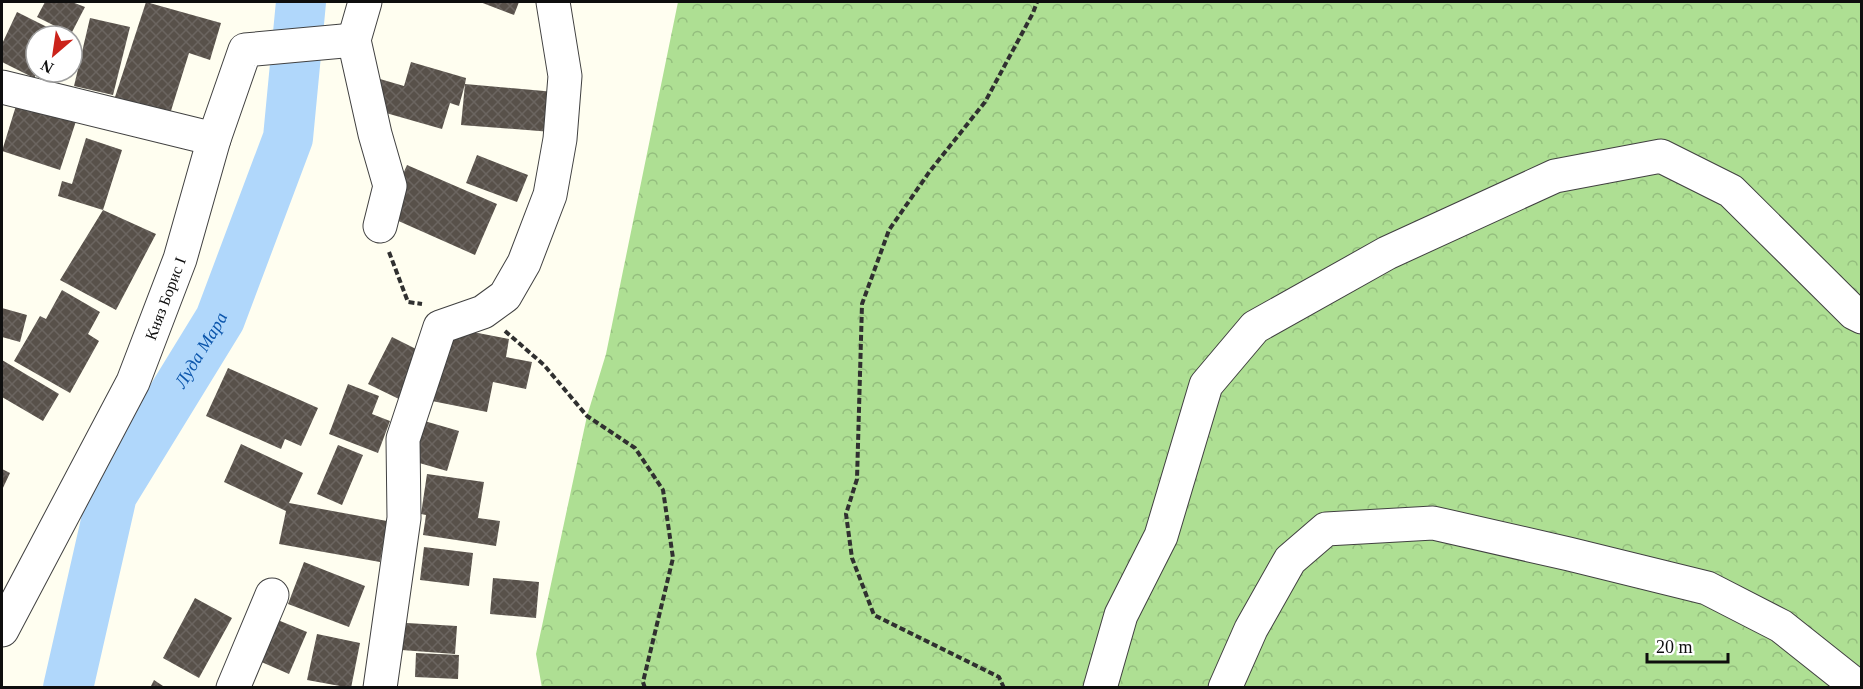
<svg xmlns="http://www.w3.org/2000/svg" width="1863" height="689" viewBox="0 0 1863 689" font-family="Georgia,serif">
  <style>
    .forest { fill: url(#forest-crowns) }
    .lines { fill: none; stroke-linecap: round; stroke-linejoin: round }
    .river { stroke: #b0d7fb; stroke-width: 50 }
    .building { fill: url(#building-cross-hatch) }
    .minor-casing { stroke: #414141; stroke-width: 35 }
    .path { stroke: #303030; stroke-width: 4; stroke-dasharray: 6 3; stroke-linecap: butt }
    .minor { stroke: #fff; stroke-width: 33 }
    .labels { text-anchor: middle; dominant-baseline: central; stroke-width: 6; stroke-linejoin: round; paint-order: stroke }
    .street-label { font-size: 16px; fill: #0e0e0e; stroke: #fff }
    .water-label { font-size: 18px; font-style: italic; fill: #0c56ac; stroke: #fff }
  </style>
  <defs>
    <pattern id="forest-crowns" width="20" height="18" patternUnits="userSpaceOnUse" patternTransform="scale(1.5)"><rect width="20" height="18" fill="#aedf93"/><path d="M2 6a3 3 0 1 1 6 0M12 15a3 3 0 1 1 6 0" fill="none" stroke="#94be7e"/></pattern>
    <pattern id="building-cross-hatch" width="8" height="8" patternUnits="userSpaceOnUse" patternTransform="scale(1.5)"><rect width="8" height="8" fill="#58514a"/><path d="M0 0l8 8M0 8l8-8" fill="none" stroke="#6b6560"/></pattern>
  </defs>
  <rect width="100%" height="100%" fill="#fffef0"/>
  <!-- forest -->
  <path class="forest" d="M678,2H1861V687L542,688L536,654L587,416L606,354Z"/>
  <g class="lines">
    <!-- river -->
    <path class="river" id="s1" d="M68,688L112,495L220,319L288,138L301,2"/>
  </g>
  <!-- building -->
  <path class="building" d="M45,2H72L85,7L71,34L37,17Z
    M146,2L221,23L210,60L189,53L170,114L115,97Z
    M480,2H519L514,15Z
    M17,12L57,32L55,36H36L38,72L34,78L2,62V44Z
    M90,18L130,27L113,95L74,86Z
    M411,62L466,78L465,84L555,92L552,132L461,125L465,84L459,106L450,103L442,129L372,109L380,79L404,86Z
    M19,96L78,115L60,170L2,151Z
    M86,138L122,150L103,210L58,196L62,181L72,184Z
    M477,155L528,175L517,202L466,183Z
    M407,165L497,204L475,255L385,215Z
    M103,210L156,234L116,310L60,280Z
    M62,290L100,312L88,334L99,341L70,393L14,361L40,316L46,319Z
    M2,308L27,315L20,342L2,337Z
    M447,327L509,339L506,357L532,362L526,389L493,382L487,412L432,401Z
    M392,337L424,353L401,400L368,384Z
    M2,360L59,394L43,421L2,397Z
    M228,368L318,408L301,446L285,439L281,449L206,416Z
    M348,384L379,396L372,414L390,421L378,453L329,434Z
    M421,420L459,431L447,471L409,460Z
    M241,444L303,473L289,503L387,521L380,562L279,544L286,511L224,482Z
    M338,445L363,455L342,505L317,494Z
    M2,469L10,473L2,490Z
    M427,474L484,482L478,518L500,521L496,546L423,535L426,515L421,514Z
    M424,547L473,553L469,586L420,580Z
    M304,562L365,586L349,627L288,604Z
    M493,578L539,582L536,618L490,614Z
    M195,598L232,618L199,678L163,658Z
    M268,616L307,632L289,674L250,657Z
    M390,622L457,626L455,654L388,649Z
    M317,634L360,643L351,688L307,680Z
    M416,653L459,655L458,679L415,677Z
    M154,680L166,688H150Z"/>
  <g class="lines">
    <!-- minor casing -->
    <g class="minor-casing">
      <g id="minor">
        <path d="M365,2L354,40L375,134L390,186L380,226"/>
        <path d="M2,87L214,139"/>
        <path id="s2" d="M2,630L133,382L180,259L214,139L245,50L354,40"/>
        <path d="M233,688L272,595"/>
        <path d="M380,688L404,518L403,439L440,327L483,312L505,296L524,263L550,195L560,139L565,76L553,2"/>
        <path d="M1100,688L1121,615L1161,536L1206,385L1255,327L1387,253L1555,176L1661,156L1731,191L1854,313L1862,317"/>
        <path d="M1225,688L1251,629L1290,560L1326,529L1433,523L1569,554L1707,588L1781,626L1859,688"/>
      </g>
    </g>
    <!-- path -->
    <path class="path" d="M389,252L408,302L422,304
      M505,331L544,365L587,416L635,448L663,490L673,558L643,682L645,688
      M1004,688L999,677L874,615L852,558L846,514L857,479L862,304L889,230L930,171L985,102L1033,13L1037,2"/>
    <!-- minor -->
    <use href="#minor" class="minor"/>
  </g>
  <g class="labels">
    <!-- street labels -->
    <g class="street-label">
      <text stroke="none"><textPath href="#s2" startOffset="370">Княз Борис I</textPath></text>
    </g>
    <!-- water labels -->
    <g class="water-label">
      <text stroke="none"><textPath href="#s1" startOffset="368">Луда Мара</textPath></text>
    </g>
  </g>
  <!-- border -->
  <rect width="1863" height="689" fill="none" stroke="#0e0e0e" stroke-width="6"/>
  <!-- north arrow -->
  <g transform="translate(54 54) rotate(209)"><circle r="28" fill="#ffffff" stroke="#9f9f9f" stroke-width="1.5"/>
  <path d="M0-4.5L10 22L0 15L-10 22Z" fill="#cb231a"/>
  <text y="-9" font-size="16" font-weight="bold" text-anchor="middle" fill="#0e0e0e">N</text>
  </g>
  <!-- scale -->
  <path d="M1647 653v9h81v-9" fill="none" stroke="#0e0e0e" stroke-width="3"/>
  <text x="1656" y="653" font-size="18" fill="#0e0e0e" stroke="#ffffff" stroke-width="4.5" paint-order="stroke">20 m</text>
</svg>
